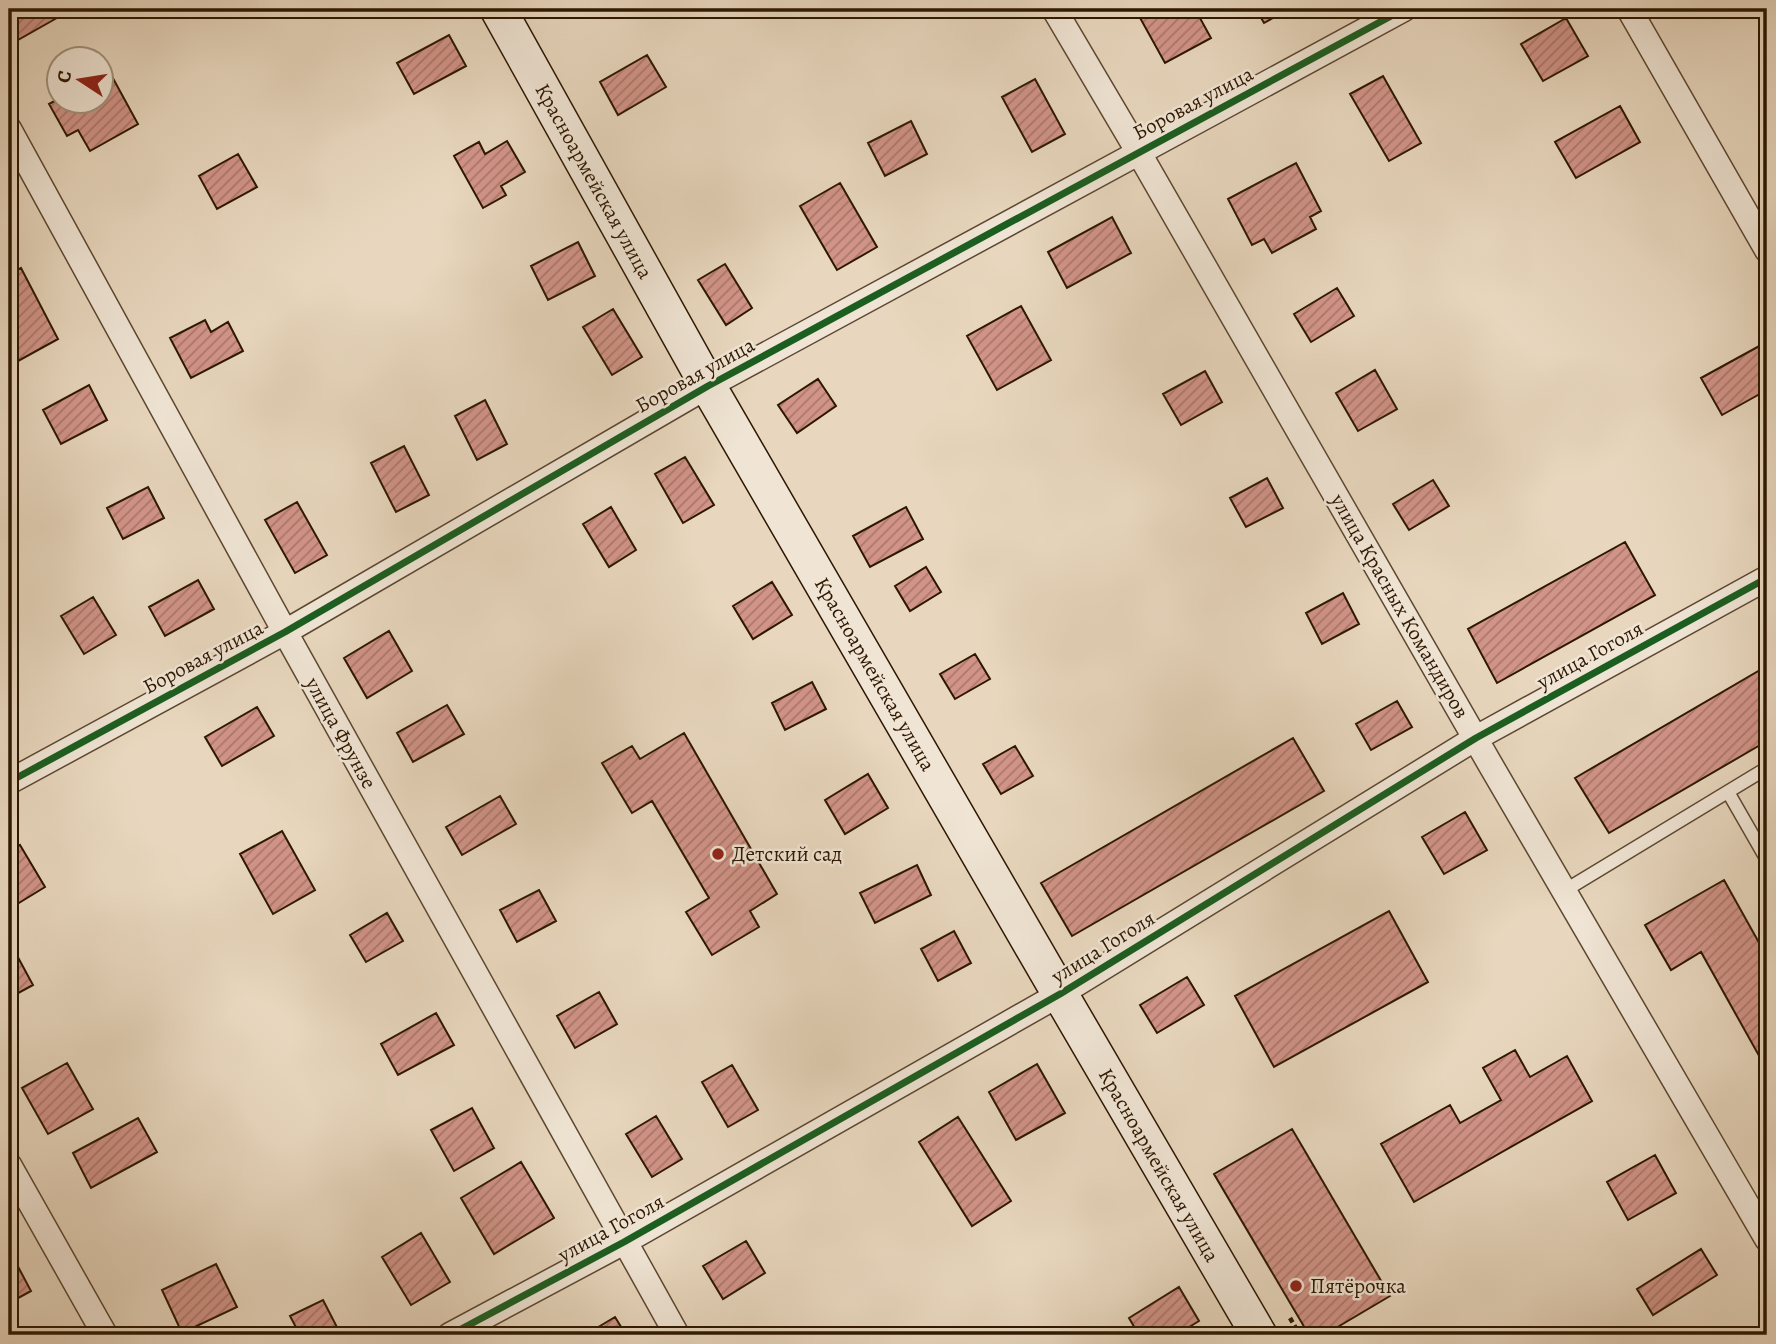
<svg xmlns="http://www.w3.org/2000/svg" width="1776" height="1344" viewBox="0 0 1776 1344" font-family="Alegreya,serif">
  <style>
    .building { fill: url(#building-hatch); stroke: #2d1700; stroke-width: 2 }
    .lines { fill: none; stroke-linecap: round; stroke-linejoin: round }
    .lane-casing { stroke: #5c4730; stroke-width: 15 }
    .street-casing { stroke: #5c4730; stroke-width: 27 }
    .secondary-casing { stroke: #2d1700; stroke-width: 38 }
    .path { stroke: #2d1700; stroke-width: 4.5; stroke-dasharray: 5 3.5; stroke-linecap: butt }
    .lane { stroke: #f0e5d5; stroke-width: 12 }
    .street { stroke: #f0e5d5; stroke-width: 24 }
    .secondary { stroke: #f0e5d5; stroke-width: 35 }
    .cycleway-casing { stroke: #f0e5d5; stroke-width: 11 }
    .cycleway { stroke: #1b5e20; stroke-width: 7 }
    .poi-dot { fill: #8f2418; stroke: #f0e5d5; stroke-width: 2.5 }
    .labels { text-anchor: middle; dominant-baseline: central; stroke-width: 5; stroke-linejoin: round; paint-order: stroke }
    .street-label { font-size: 21px; fill: #2d1700; stroke: #f0e5d5 }
    .poi-label { font-size: 21px; fill: #2d1700; stroke: #f0e5d5; text-anchor: start }
  </style>
  <defs>
    <pattern id="building-hatch" width="6" height="6" patternUnits="userSpaceOnUse" patternTransform="scale(1.75)"><rect width="6" height="6" fill="#d29488"/><path d="M-1 1l2-2M0 6l6-6M5 7l2-2" fill="none" stroke="#ab786d"/></pattern>
  </defs>
  <rect width="100%" height="100%" fill="#e8d7be"/>
  <filter id="stains"><feTurbulence type="fractalNoise" baseFrequency=".00286" numOctaves="4"/><feColorMatrix values="0 0 0 0 .2 0 0 0 0 .09 0 0 0 0 .02 0 0 0 .5 -.17"/></filter>
  <radialGradient id="worn" r=".72"><stop offset=".6" stop-color="#630" stop-opacity="0"/><stop offset="1" stop-color="#630" stop-opacity=".3"/></radialGradient>
  <!-- building -->
  <path class="building" d="M9,9H61L64,14L9,45Z
    M1153,9H1195L1211,38L1165,63L1139,16Z
    M1256,9H1289L1264,23Z
    M1566,18L1588,56L1543,81L1521,44Z
    M449,35L466,66L414,94L397,63Z
    M647,55L666,87L618,115L600,82Z
    M109,71L138,124L90,151L78,130L67,136L49,104L60,98V102H102V75Z
    M1383,76L1421,143L1389,161L1350,94Z
    M1035,79L1065,134L1032,152L1002,97Z
    M1620,106L1640,142L1576,178L1555,142Z
    M911,121L927,154L885,176L868,143Z
    M507,141L525,172L501,186L506,195L483,208L454,156L479,142L485,154Z
    M238,154L257,187L217,209L199,176Z
    M1296,163L1321,211L1310,217L1316,229L1272,253L1264,239L1252,245L1228,199Z
    M840,183L877,247L837,270L800,206Z
    M1112,217L1131,253L1067,288L1048,252Z
    M578,242L595,276L548,300L531,266Z
    M725,264L752,308L726,325L698,280Z
    M21,268L58,339L9,366V275Z
    M1337,288L1354,316L1311,342L1294,314Z
    M1021,306L1051,360L997,390L967,336Z
    M613,309L642,357L612,375L583,327Z
    M205,320L211,332L228,322L243,351L191,378L170,338Z
    M1763,344L1767,352V390L1722,415L1701,378Z
    M1375,370L1397,409L1358,431L1336,393Z
    M1205,371L1222,402L1181,425L1163,394Z
    M818,379L836,406L797,433L778,405Z
    M89,385L107,420L61,444L43,410Z
    M485,400L507,444L477,460L455,416Z
    M404,446L429,495L396,512L371,463Z
    M685,457L714,505L683,523L655,474Z
    M1267,478L1283,508L1246,527L1230,498Z
    M1433,480L1449,506L1409,530L1393,504Z
    M148,487L164,518L123,539L107,508Z
    M297,502L327,555L295,573L265,520Z
    M611,507L636,550L609,567L583,524Z
    M906,507L923,539L870,567L853,536Z
    M1625,542L1655,595L1497,683L1468,629Z
    M926,567L941,592L910,611L895,586Z
    M198,580L214,609L165,636L149,607Z
    M772,582L792,615L753,639L733,606Z
    M1343,593L1359,624L1322,644L1306,613Z
    M93,597L116,635L84,654L61,616Z
    M389,631L412,671L367,698L344,658Z
    M975,654L990,679L955,699L940,674Z
    M1767,666V741L1609,833L1575,778Z
    M812,682L826,709L785,730L772,703Z
    M1397,701L1412,727L1371,750L1356,724Z
    M447,705L464,734L413,762L397,733Z
    M257,707L274,736L222,766L205,737Z
    M684,733L777,894L750,911L759,927L712,955L686,912L709,898L652,801L632,813L602,763L632,746L640,759Z
    M1293,738L1324,791L1072,936L1041,883Z
    M1015,746L1033,776L1001,794L983,764Z
    M868,774L888,808L845,834L825,800Z
    M500,796L516,824L462,855L446,827Z
    M1465,812L1487,850L1444,874L1422,837Z
    M282,831L315,890L273,914L240,854Z
    M20,845L45,887L9,909V852Z
    M917,865L931,895L875,923L860,893Z
    M1724,880L1767,957V1070L1701,952L1671,970L1645,925Z
    M539,890L556,921L517,942L500,910Z
    M1389,911L1428,982L1274,1067L1235,996Z
    M387,913L403,941L366,962L350,935Z
    M954,931L971,963L938,981L921,949Z
    M14,950L33,985L9,998V952Z
    M1187,977L1204,1005L1157,1033L1140,1005Z
    M599,992L617,1024L575,1048L557,1016Z
    M436,1013L454,1045L398,1075L381,1044Z
    M1515,1050L1530,1077L1567,1056L1592,1101L1414,1202L1381,1144L1450,1105L1460,1123L1501,1100L1483,1068Z
    M67,1063L93,1109L48,1134L22,1088Z
    M1037,1064L1065,1113L1016,1140L989,1092Z
    M732,1065L758,1110L728,1127L702,1082Z
    M472,1108L494,1148L454,1171L431,1130Z
    M656,1116L682,1159L652,1177L626,1134Z
    M958,1117L1011,1201L972,1226L919,1142Z
    M138,1118L157,1152L91,1188L73,1153Z
    M1292,1129L1390,1296L1324,1335H1309L1214,1174Z
    M1655,1155L1676,1193L1628,1220L1607,1182Z
    M521,1162L554,1218L494,1254L461,1198Z
    M421,1233L450,1282L411,1305L382,1257Z
    M746,1241L765,1273L723,1299L703,1266Z
    M1701,1249L1717,1275L1653,1315L1637,1289Z
    M14,1259L31,1291L9,1303V1262Z
    M216,1264L237,1307L182,1333L162,1290Z
    M1179,1287L1199,1321L1176,1335H1139L1129,1318Z
    M323,1300L341,1335H300L290,1316Z
    M615,1317L626,1335H585Z"/>
  <g class="lines">
    <!-- lane casing -->
    <g class="lane-casing">
      <path id="lane" d="M1728,792L1767,860
        M1564,891L1767,768"/>
    </g>
    <!-- street casing -->
    <g class="street-casing">
      <path id="street" d="M1054,9L1139,153L1490,764L1767,1239
        M1629,9L1767,250
        M9,129L285,632L677,1335
        M9,782L285,632L708,386L1404,9
        M9,1165L105,1335
        M450,1335L624,1242L1060,994L1476,738L1767,578"/>
    </g>
    <!-- secondary casing -->
    <g class="secondary-casing">
      <path id="secondary" d="M498,9L708,386L1060,994L1259,1335"/>
    </g>
    <!-- path -->
    <path class="path" d="M1290,1318L1300,1335"/>
    <!-- lane -->
    <use href="#lane" class="lane"/>
    <!-- street -->
    <use href="#street" class="street"/>
    <!-- secondary -->
    <use href="#secondary" class="secondary"/>
    <!-- cycleway casing -->
    <g class="cycleway-casing">
      <path id="cycleway" d="M9,782L285,632L708,386L1404,9
        M450,1335L624,1242L1060,994L1476,738L1767,578"/>
    </g>
    <!-- cycleway -->
    <use href="#cycleway" class="cycleway"/>
  </g>
  <!-- markers -->
  <g class="poi-dot">
    <circle cx="718" cy="854" r="7"/>
    <circle cx="1296" cy="1286" r="7"/>
  </g>
  <g class="labels">
    <!-- street labels -->
    <g class="street-label">
      <text transform="translate(1193 103) rotate(-28)">Боровая улица</text>
      <text transform="translate(594 181) rotate(61)">Красноармейская улица</text>
      <text transform="translate(695 375) rotate(-29)">Боровая улица</text>
      <text transform="translate(1400 606) rotate(60)">улица Красных Командиров</text>
      <text transform="translate(1590 655) rotate(-29)">улица Гоголя</text>
      <text transform="translate(203 657) rotate(-28)">Боровая улица</text>
      <text transform="translate(875 674) rotate(60)">Красноармейская улица</text>
      <text transform="translate(341 733) rotate(61)">улица Фрунзе</text>
      <text transform="translate(1103 947) rotate(-32)">улица Гоголя</text>
      <text transform="translate(1159 1165) rotate(60)">Красноармейская улица</text>
      <text transform="translate(611 1228) rotate(-29)">улица Гоголя</text>
    </g>
    <!-- poi labels -->
    <g class="poi-label">
      <text x="732" y="854">Детский сад</text>
      <text x="1310" y="1286">Пятёрочка</text>
    </g>
  </g>
  <!-- margin -->
  <rect width="1776" height="1344" fill="none" stroke="#e8d7be" stroke-width="35"/>
  <rect x="10" y="10" width="1755" height="1323" fill="none" stroke="#2d1700" stroke-width="3.5"/>
  <rect x="18" y="18" width="1741" height="1309" fill="none" stroke="#2d1700" stroke-width="2"/>
  <!-- north arrow -->
  <g transform="translate(80 80) rotate(282)"><circle r="33" fill="#f0e5d5" stroke="#a29380" stroke-width="2"/>
  <path d="M0-5L12 26L0 18L-12 26Z" fill="#8f2418"/>
  <text y="-10" font-size="19" font-weight="bold" text-anchor="middle" fill="#2d1700">С</text>
  </g>
  <rect width="100%" height="100%" filter="url(#stains)"/>
  <rect width="100%" height="100%" fill="url(#worn)"/>
</svg>
